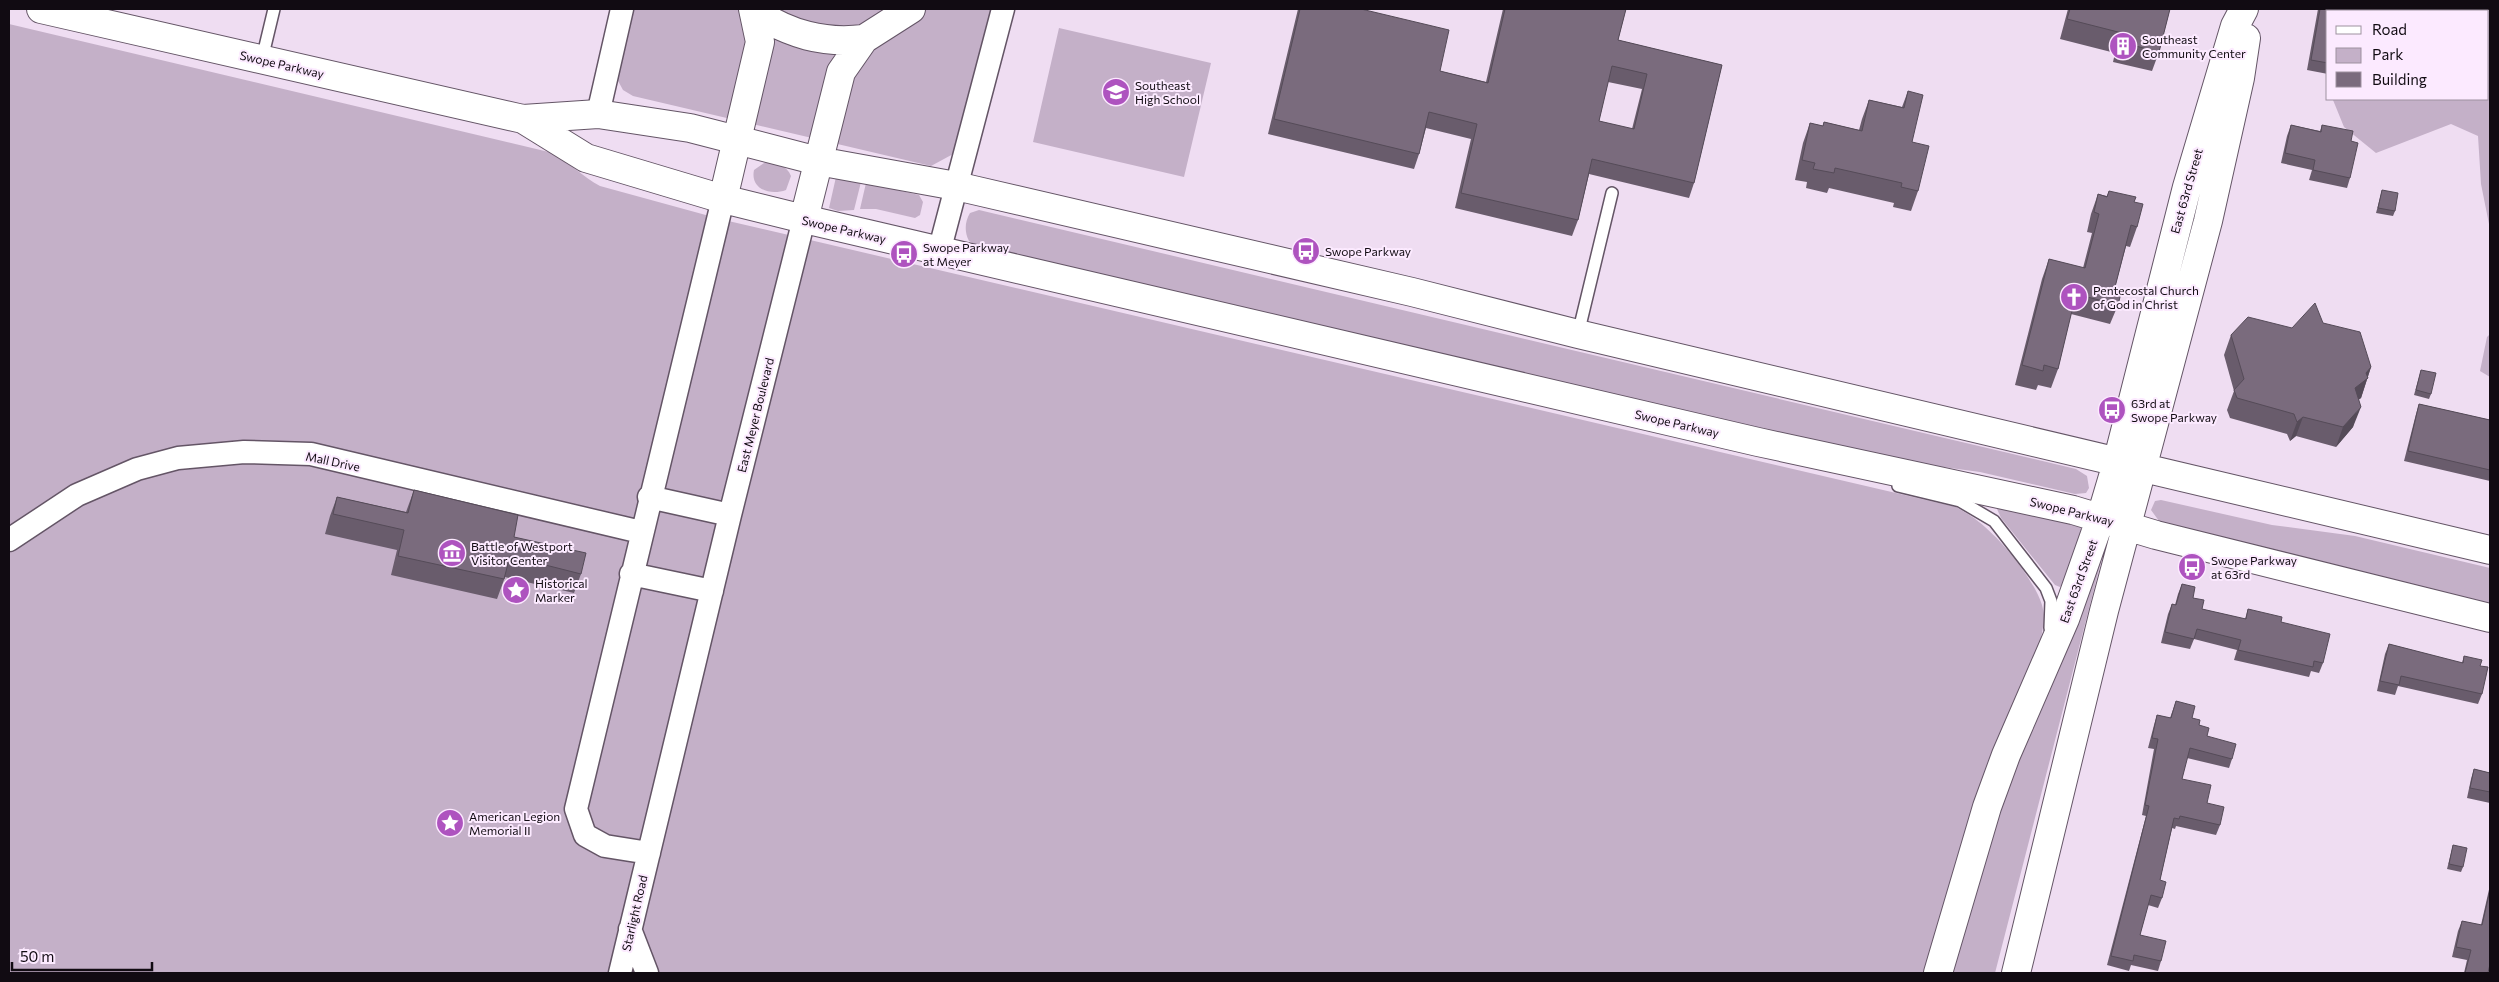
<svg xmlns="http://www.w3.org/2000/svg" width="2499" height="982" viewBox="0 0 2499 982" font-family="Commissioner,sans-serif">
  <style>
    .green { fill: #c4b0c8 }
    .lines { fill: none; stroke-linecap: round; stroke-linejoin: round }
    .lane-casing { stroke: #645566; stroke-width: 14 }
    .street-casing { stroke: #645566; stroke-width: 25 }
    .secondary-casing { stroke: #645566; stroke-width: 30 }
    .lane { stroke: #fff; stroke-width: 11 }
    .street { stroke: #fff; stroke-width: 22 }
    .secondary { stroke: #fff; stroke-width: 28 }
    .wall { fill: #695c6c; fill-rule: evenodd }
    .shaded-wall { fill: #554b58 }
    .building { fill: #7a6b7d; stroke: #554b58; fill-rule: evenodd }
    .labels { text-anchor: middle; dominant-baseline: central; stroke-width: 4; stroke-linejoin: round; paint-order: stroke }
    .poi-label { font-size: 12px; fill: #110b12; stroke: #fceaff; text-anchor: start }
    .street-label { font-size: 12px; fill: #110b12; stroke: #fceaff }
  </style>
  <rect width="100%" height="100%" fill="#efddf2"/>
  <!-- green -->
  <path class="green" d="M634,9H994L955,153L931,166L633,96L623,90L617,79Z
    M2377,9H2490V229L2481,184L2478,136L2451,124L2376,153L2344,127L2333,100L2488,99V11H2376Z
    M9,24L553,153C570,163 583,177 600,186L724,220L1956,507C1964,512 1972,516 1979,522C2000,538 2034,579 2042,605C2046,619 2042,633 2039,647L1929,973H9Z
    M1059,28L1211,63L1184,177L1033,142Z
    M764,163C775,163 787,165 791,176L786,190C770,196 750,189 754,170Z
    M836,177L861,182L854,210L838,211L829,208Z
    M866,183L919,195L923,202L920,215L915,218L876,209H860Z
    M979,210L2076,469L2087,476L2089,488L2086,493L2075,494L1980,472L1876,458L974,244L969,241C964,232 965,221 970,213Z
    M2490,334V377L2480,371L2487,337Z
    M2161,500L2272,525L2355,536L2490,568V603L2169,525L2159,521L2151,510L2155,501Z
    M2001,507L2077,524L2081,527V533L2063,584L2060,587L2055,585L2001,518L1997,509Z
    M2094,559L2101,562L1995,973H1953L1995,821Z"/>
  <g class="lines">
    <!-- lane casing -->
    <g class="lane-casing">
      <path id="lane" d="M262,59L274,9
        M1578,334L1612,193
        M1898,486L1960,501L1994,521L2046,588L2051,601L2050,628"/>
    </g>
    <!-- street casing -->
    <g class="street-casing">
      <path id="street" d="M598,114L622,9
        M939,252L1003,9
        M649,497L730,515
        M9,540L77,495L137,469L178,458L244,452L311,454L641,532
        M631,574L712,591
        M649,853L605,846L585,835L576,809L723,199
        M630,929L647,973
        M620,973L730,515L804,219"/>
    </g>
    <!-- secondary casing -->
    <g class="secondary-casing">
      <path id="secondary" d="M41,9L523,119L598,114L690,128L818,161L956,186L1412,292L1578,334L2490,550
        M755,12C790,34 823,44 864,39
        M523,119L586,158L723,199L804,219L1758,442L2073,510L2156,535L2490,618
        M723,199L760,42L753,9
        M804,219L841,72L864,39L911,9
        M1938,973L1987,807L2006,755L2065,619L2101,517L2117,463L2187,187L2235,26L2244,9
        M2016,973L2104,611L2208,221L2240,78L2246,38"/>
    </g>
    <!-- lane -->
    <use href="#lane" class="lane"/>
    <!-- street -->
    <use href="#street" class="street"/>
    <!-- secondary -->
    <use href="#secondary" class="secondary"/>
  </g>
  <!-- wall -->
  <path class="wall" d="M1298,9H1361L1440,71L1486,82L1503,9H1626L1618,40L1722,65L1694,183L1689,198L1589,174L1578,220L1572,236L1455,208L1471,139L1426,128L1419,154L1414,169L1268,134ZM1608,82L1642,89L1632,129L1599,121Z
    M2068,9H2170L2159,52L2152,71L2113,62L2115,53L2060,39Z
    M2318,9H2347L2328,11V74L2307,70Z
    M1908,91L1912,142L1918,191L1911,211L1893,207L1894,203L1829,188L1827,193L1806,188L1807,182L1795,180L1803,143L1810,123L1823,126L1824,122L1859,130L1862,119L1869,100L1902,107Z
    M2291,125L2320,131L2322,125L2351,141L2350,178L2347,188L2309,180L2312,170L2281,163L2287,136Z
    M2382,190L2395,211L2393,216L2376,213Z
    M2109,191L2134,202L2137,227L2130,247L2126,246L2115,287L2118,305L2110,324L2071,314L2058,369L2051,388L2038,385L2036,390L2015,385L2042,279L2049,259L2083,268L2092,233L2087,232L2091,214L2098,194L2107,196Z
    M2323,323L2371,367L2361,398L2359,399L2353,427L2336,447L2296,436L2290,441L2287,434L2230,418L2227,410L2234,391L2224,355L2231,335L2292,328Z
    M2421,370L2431,394L2429,399L2414,395Z
    M2419,404L2490,420V481L2404,461L2416,414Z
    M414,490L514,537L581,574L574,593L505,577L497,599L391,575L397,550L325,534L330,516L337,497L406,512Z
    M2182,584L2202,609L2245,619L2248,609L2281,622L2323,663L2319,673L2311,671L2309,677L2234,660L2237,650L2194,639L2190,649L2161,643L2168,614L2172,604L2175,605L2178,594Z
    M2389,644L2462,663L2464,656L2482,694L2478,704L2398,686L2395,695L2377,691L2385,654Z
    M2176,701L2199,725L2207,736L2232,759L2229,768L2187,758L2182,779L2207,803L2220,825L2216,835L2176,826L2175,829L2172,828L2160,880L2162,898L2158,908L2148,905L2140,935L2161,961L2158,971L2131,965L2129,971L2107,965L2146,816L2142,815L2154,749L2148,748L2154,725L2157,715L2170,718Z
    M2474,769L2490,773V803L2467,798L2471,779Z
    M2453,845L2463,867L2461,872L2447,869Z
    M2490,885V965L2488,973H2464L2467,960L2452,957L2458,931L2462,921L2481,925Z"/>
  <!-- shaded-wall -->
  <path class="shaded-wall" d="M2371,367L2361,398L2348,408L2355,388L2366,373Z
    M2361,407L2353,427L2336,447L2343,427Z
    M2303,417L2296,436L2290,441L2297,422Z"/>
  <!-- building -->
  <path class="building" d="M1300,9H1361L1449,30L1440,71L1488,83L1505,9H1626L1618,40L1722,65L1694,183L1592,159L1578,220L1461,193L1477,124L1429,112L1419,154L1274,119ZM1612,66L1647,74L1634,129L1599,121Z
    M2070,9H2170L2159,52L2120,42L2122,33L2067,19Z
    M2320,9H2347L2346,11H2328V63L2311,60Z
    M1908,91L1923,95L1912,142L1929,146L1918,191L1901,187L1902,183L1835,168L1834,173L1813,169L1815,163L1802,160L1810,123L1823,126L1824,122L1862,131L1869,100L1904,108Z
    M2291,125L2321,132L2322,125L2353,131L2351,141L2358,143L2350,178L2313,170L2315,160L2285,153Z
    M2382,190L2398,193L2395,211L2378,208Z
    M2109,191L2136,197L2134,202L2143,204L2137,227L2131,225L2115,287L2122,289L2118,305L2076,294L2058,369L2044,365L2043,371L2022,365L2049,259L2085,268L2099,214L2094,212L2098,194L2107,197Z
    M2315,303L2323,323L2360,332L2371,367L2366,373L2368,378L2355,388L2361,407L2343,427L2303,417L2297,422L2294,414L2237,398L2234,390L2244,379L2231,335L2248,317L2292,328Z
    M2421,370L2436,373L2431,394L2416,390Z
    M2419,404L2490,420V470L2408,451Z
    M414,490L518,515L514,537L586,553L581,574L510,556L504,579L398,556L404,530L333,514L337,497L408,513Z
    M2182,584L2195,587L2193,598L2204,600L2202,609L2246,619L2248,609L2282,617L2281,622L2330,634L2323,663L2314,661L2313,667L2238,650L2241,640L2197,629L2194,639L2165,632L2172,604L2176,605Z
    M2389,644L2463,663L2464,656L2482,660L2480,666L2488,667L2482,694L2401,676L2399,685L2380,681Z
    M2176,701L2195,706L2192,718L2200,720L2199,725L2209,728L2207,736L2236,744L2232,759L2190,748L2182,779L2211,785L2207,803L2224,807L2220,825L2180,816L2179,819L2174,818L2160,880L2166,882L2162,898L2151,895L2140,935L2166,941L2161,961L2134,955L2133,961L2111,956L2149,806L2145,805L2158,739L2152,738L2157,715L2171,718Z
    M2474,769L2490,773V792L2470,788Z
    M2453,845L2467,848L2463,867L2449,864Z
    M2490,890V964L2488,973H2465L2471,950L2456,947L2462,921L2482,925Z"/>
  <!-- icons -->
  <defs>
    <g id="building-disc" transform="scale(1.4375)"><circle r="9.5" fill="#ae53bf" stroke="#fceaff"/><path d="M-4-6H4V6H1V3H-1V6H-4ZM-2.5-4.3h1.7v1.8h-1.7ZM.8-4.3h1.7v1.8H.8ZM-2.5-1h1.7V.8h-1.7ZM.8-1h1.7V.8H.8Z" fill="#fff"/></g>
    <g id="school-disc" transform="scale(1.4375)"><circle r="9.5" fill="#ae53bf" stroke="#fceaff"/><path d="M0-5L7-2L0 1L-7-2ZM-4 1L0 2.5L4 1V4Q0 6-4 4Z" fill="#fff"/></g>
    <g id="bus-disc" transform="scale(1.4375)"><circle r="9.5" fill="#ae53bf" stroke="#fceaff"/><path d="M-5-6H5V4H4V6H2V4H-2V6H-4V4H-5ZM-3.5-4V0h7V-4ZM-3.5 1.2v1.5H-2V1.2ZM2 1.2v1.5H3.5V1.2Z" fill="#fff"/></g>
    <g id="church-disc" transform="scale(1.4375)"><circle r="9.5" fill="#ae53bf" stroke="#fceaff"/><path d="M-1.2-6h2.4v3.5h3.3v2.4h-3.3V6h-2.4V-.1h-3.3v-2.4h3.3Z" fill="#fff"/></g>
    <g id="museum-disc" transform="scale(1.4375)"><circle r="9.5" fill="#ae53bf" stroke="#fceaff"/><path d="M0-6L6-3V-2H-6V-3ZM-5-1h2V3h-2ZM-1-1h2V3h-2ZM3-1h2V3H3ZM-6 4H6V6H-6Z" fill="#fff"/></g>
    <g id="sight-disc" transform="scale(1.4375)"><circle r="9.5" fill="#ae53bf" stroke="#fceaff"/><path d="M0-6L1.8-2.2L6-1.7L2.9 1.2L3.7 5.4L0 3.3L-3.7 5.4L-2.9 1.2L-6-1.7L-1.8-2.2Z" fill="#fff"/></g>
  </defs>
  <g fill-rule="evenodd">
    <use href="#building-disc" x="2123" y="46"/>
    <use href="#school-disc" x="1116" y="92"/>
    <use href="#bus-disc" x="1306" y="251"/>
    <use href="#bus-disc" x="904" y="254"/>
    <use href="#church-disc" x="2074" y="297"/>
    <use href="#bus-disc" x="2112" y="410"/>
    <use href="#museum-disc" x="452" y="553"/>
    <use href="#bus-disc" x="2192" y="567"/>
    <use href="#sight-disc" x="516" y="590"/>
    <use href="#sight-disc" x="450" y="823"/>
  </g>
  <g class="labels">
    <!-- poi labels -->
    <g class="poi-label">
      <text x="2142" y="39">Southeast<tspan x="2142" dy="14">Community Center</tspan></text>
      <text x="1135" y="85">Southeast<tspan x="1135" dy="14">High School</tspan></text>
      <text x="923" y="247">Swope Parkway<tspan x="923" dy="14">at Meyer</tspan></text>
      <text x="1325" y="251">Swope Parkway</text>
      <text x="2093" y="290">Pentecostal Church<tspan x="2093" dy="14">of God in Christ</tspan></text>
      <text x="2131" y="403">63rd at<tspan x="2131" dy="14">Swope Parkway</tspan></text>
      <text x="471" y="546">Battle of Westport<tspan x="471" dy="14">Visitor Center</tspan></text>
      <text x="2211" y="560">Swope Parkway<tspan x="2211" dy="14">at 63rd</tspan></text>
      <text x="535" y="583">Historical<tspan x="535" dy="14">Marker</tspan></text>
      <text x="469" y="816">American Legion<tspan x="469" dy="14">Memorial II</tspan></text>
    </g>
    <!-- street labels -->
    <g class="street-label">
      <text transform="translate(282 64) rotate(13)">Swope Parkway</text>
      <text transform="translate(2186 191) rotate(-74)">East 63rd Street</text>
      <text transform="translate(844 229) rotate(13)">Swope Parkway</text>
      <text transform="translate(755 415) rotate(-76)">East Meyer Boulevard</text>
      <text transform="translate(1677 423) rotate(13)">Swope Parkway</text>
      <text transform="translate(333 461) rotate(12)">Mall Drive</text>
      <text transform="translate(2072 511) rotate(14)">Swope Parkway</text>
      <text transform="translate(2078 581) rotate(-70)">East 63rd Street</text>
      <text transform="translate(634 913) rotate(-77)">Starlight Road</text>
    </g>
  </g>
  <!-- border -->
  <rect width="2499" height="982" fill="none" stroke="#110b12" stroke-width="20"/>
  <!-- legend -->
  <rect x="2326" y="10" width="162" height="90" fill="#fceaff" stroke="#9e91a0"/>
  <rect x="2336" y="26" width="25" height="8" fill="#ffffff" stroke="#9e91a0"/>
  <text x="2372" y="35" font-size="15" fill="#110b12">Road</text>
  <rect x="2336" y="48" width="25" height="15" fill="#c4b0c8" stroke="#9e91a0"/>
  <text x="2372" y="60" font-size="15" fill="#110b12">Park</text>
  <rect x="2336" y="72" width="25" height="15" fill="#7a6b7d" stroke="#9e91a0"/>
  <text x="2372" y="85" font-size="15" fill="#110b12">Building</text>
  <!-- scale -->
  <path d="M12 962v8h140v-8" fill="none" stroke="#110b12" stroke-width="2.5"/>
  <text x="20" y="962" font-size="15" fill="#110b12" stroke="#fceaff" stroke-width="4" paint-order="stroke">50 m</text>
</svg>
